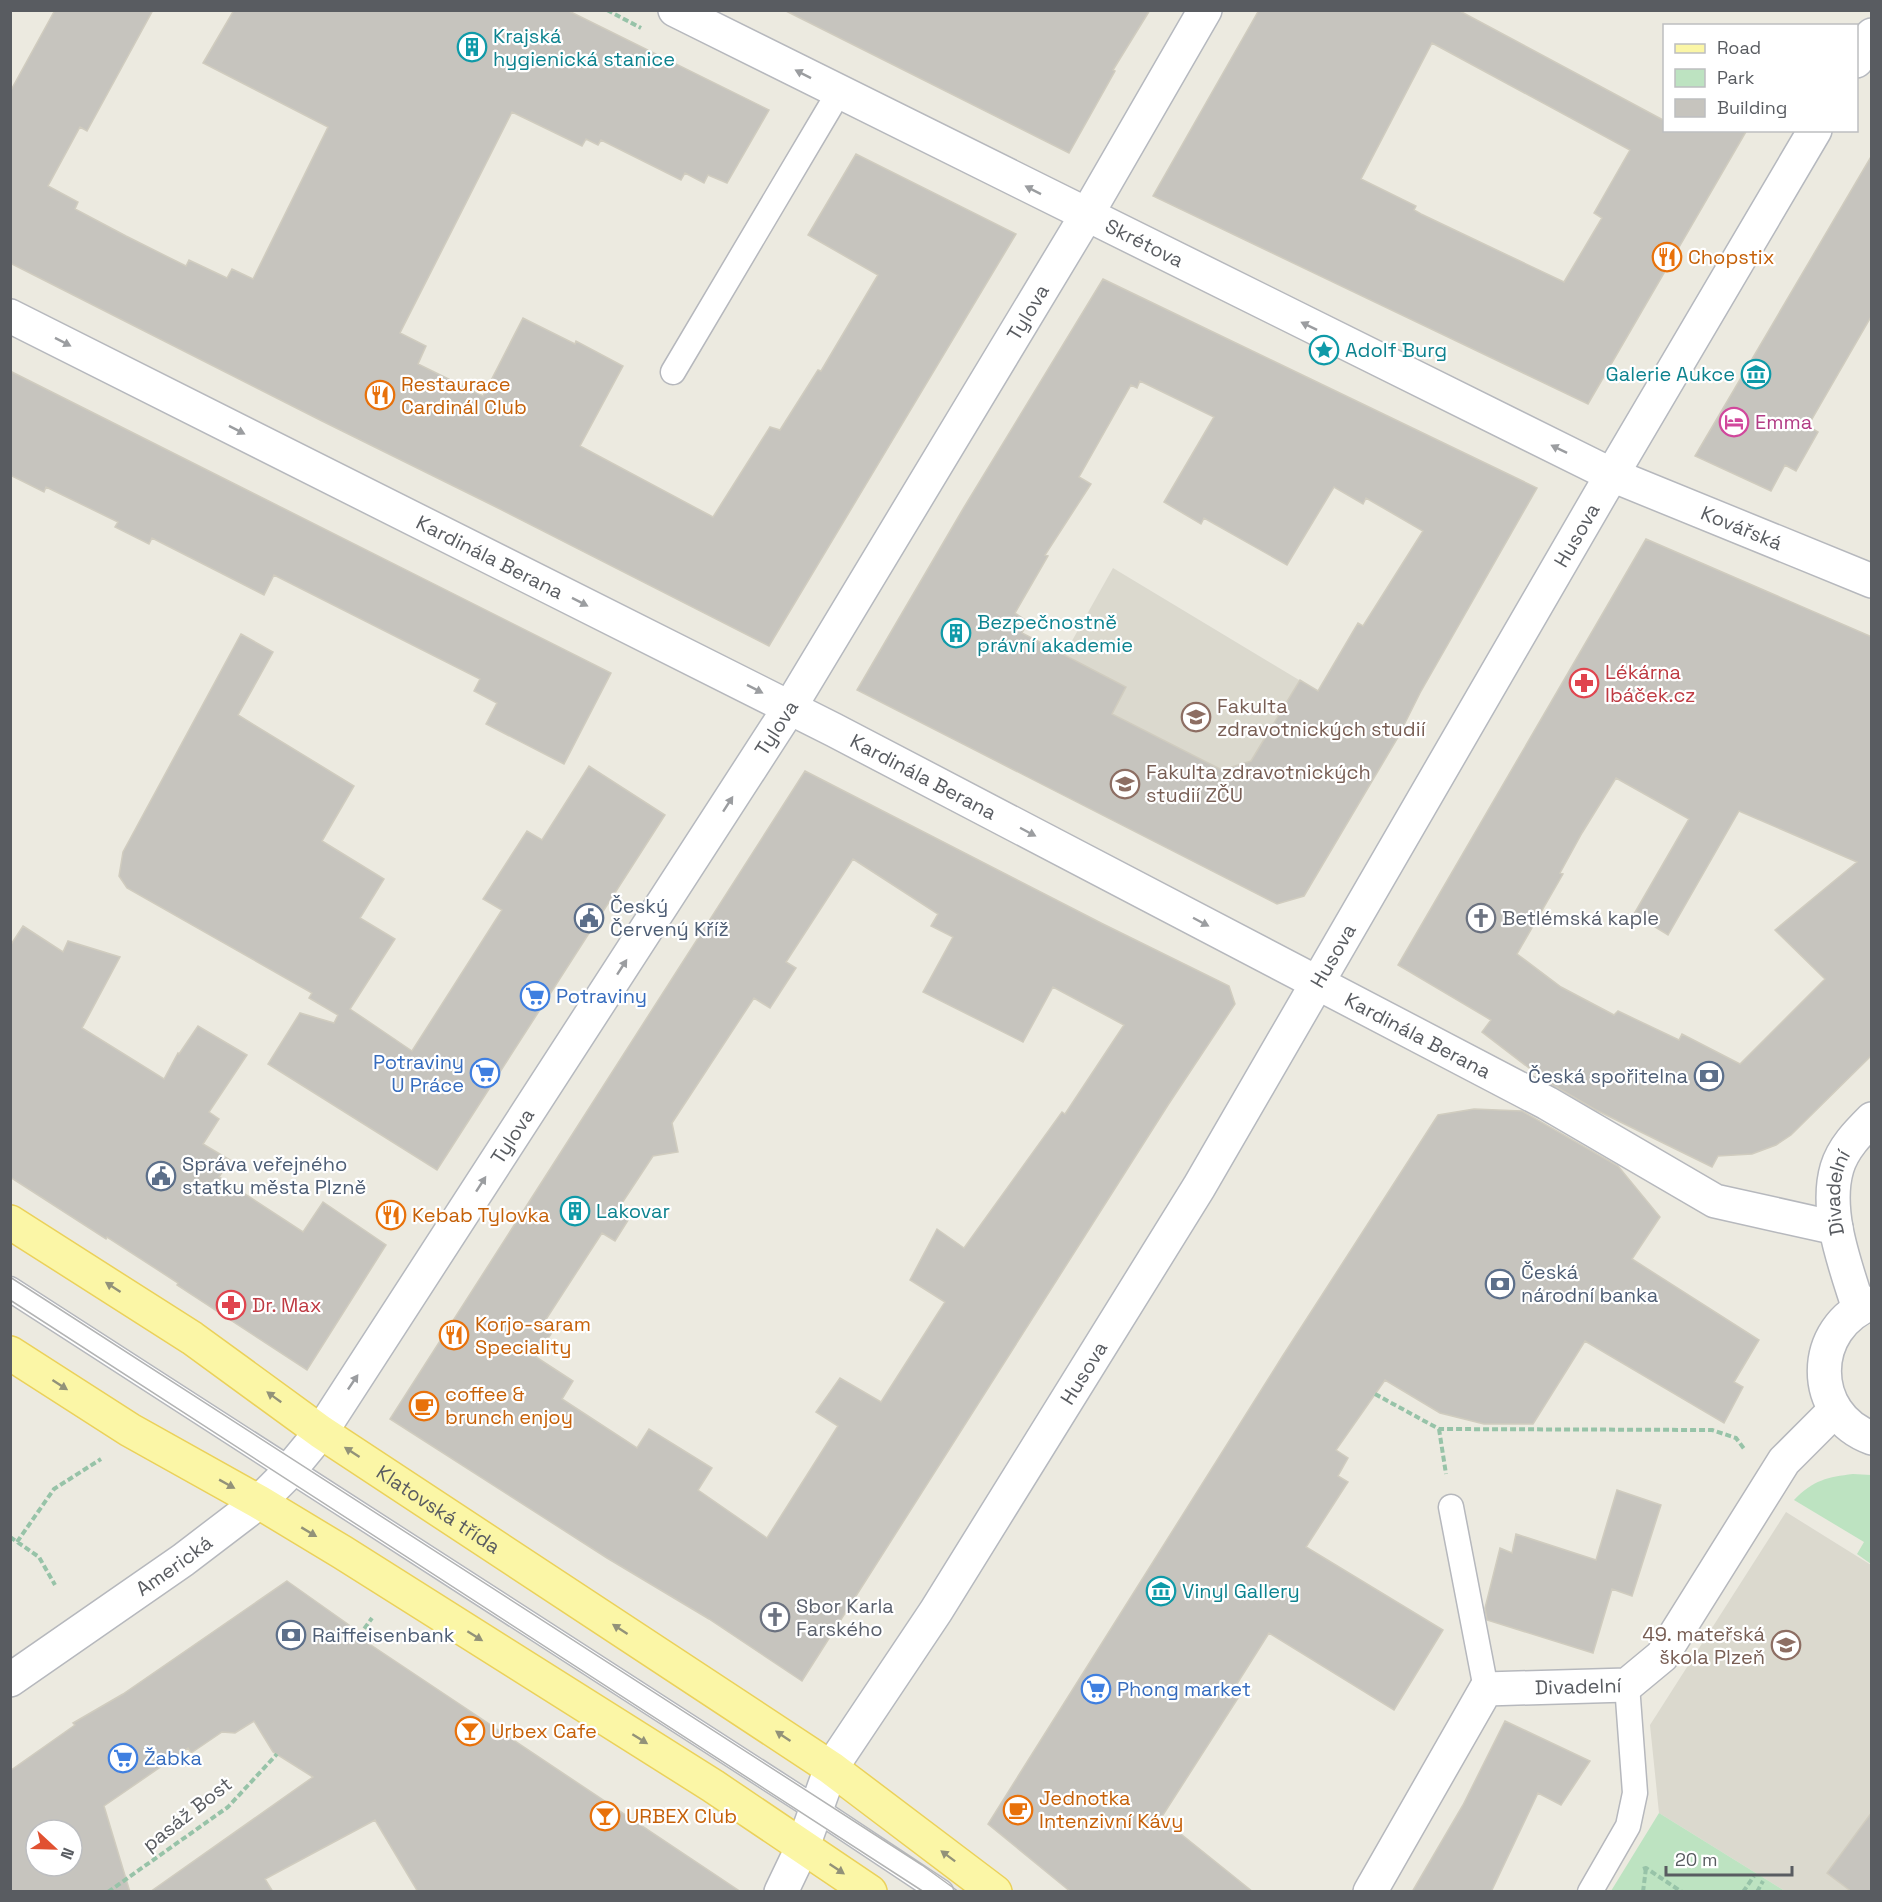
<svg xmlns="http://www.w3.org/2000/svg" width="1882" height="1902" viewBox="0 0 1882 1902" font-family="'Space Grotesk',sans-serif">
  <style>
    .education { fill: #dbd9ce }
    .green { fill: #bde3c1 }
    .building { fill: #c6c4be; stroke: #d0ccbf; stroke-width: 1.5; fill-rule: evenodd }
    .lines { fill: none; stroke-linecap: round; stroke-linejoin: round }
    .lane-casing { stroke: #b6b8bd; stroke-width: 27 }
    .street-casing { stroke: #b6b8bd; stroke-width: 36 }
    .secondary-casing { stroke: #b6b9bf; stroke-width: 36 }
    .primary-casing { stroke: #ebd15a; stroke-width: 36 }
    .path { stroke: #97c3a8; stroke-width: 4; stroke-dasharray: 6 3; stroke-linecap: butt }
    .lane { stroke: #fff; stroke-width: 24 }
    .street { stroke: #fff; stroke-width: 33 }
    .secondary { stroke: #fff; stroke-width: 33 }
    .primary { stroke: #fbf6a6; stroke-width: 33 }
    .tram { stroke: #b3b4b4; stroke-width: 1.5 }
    .oneway { fill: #9b9da0 }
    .oneway2 { fill: #929279 }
    .labels { text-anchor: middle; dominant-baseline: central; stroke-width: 4.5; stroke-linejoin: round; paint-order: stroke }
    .culture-label { font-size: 20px; fill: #0d838f; stroke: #fff; text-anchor: start }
    .street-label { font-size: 20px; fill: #595c61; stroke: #fff }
    .food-label { font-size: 20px; fill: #c56008; stroke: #fff; text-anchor: start }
    .hotel-label { font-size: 20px; fill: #b23c85; stroke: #fff; text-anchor: start }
    .health-label { font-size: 20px; fill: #be3a42; stroke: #fff; text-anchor: start }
    .education-label { font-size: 20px; fill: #785e54; stroke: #fff; text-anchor: start }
    .service-label { font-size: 20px; fill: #4e5e75; stroke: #fff; text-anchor: start }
    .worship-label { font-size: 20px; fill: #5b616d; stroke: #fff; text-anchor: start }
    .shop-label { font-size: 20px; fill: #366cbe; stroke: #fff; text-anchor: start }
  </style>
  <rect width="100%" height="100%" fill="#eceae0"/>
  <!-- education -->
  <path class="education" d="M1113,568L1397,739L1304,896L1277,904L1007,765L1064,655Z
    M1786,1512L1871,1565V1891H1785L1659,1813L1650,1725Z"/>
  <!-- green -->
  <path class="green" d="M1853,1474L1871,1475V1564L1857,1554L1864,1542L1794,1500C1813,1480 1828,1477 1853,1474Z
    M1659,1813L1785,1891H1611Z"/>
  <!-- building -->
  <path class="building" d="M55,10H153L87,131L80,127L48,186L78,202L75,209L126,236L186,266L189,260L227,278L232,269L253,279L328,127L203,63L234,10H567L769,110L727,183L708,175L704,183L685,173L681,180L601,140L598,145L586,139L582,146L512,112L400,333L426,346L418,364L483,396L523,318L575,344L576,341L623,366L580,446L713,517L770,427L780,430L818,370L821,371L878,275L808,235L856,154L1016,234L769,646L492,505L322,421L10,263V92Z
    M784,10H1150L1113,70L1115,71L1069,153Z
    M1259,10H1458L1665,121V130H1747L1588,404L1153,196ZM1432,43L1630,150L1594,213L1602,218L1564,282L1421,214L1414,210L1416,206L1361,179Z
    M1872,155V315L1808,426L1818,432L1796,471L1785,465L1771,491L1695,456Z
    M1103,279L1537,488L1420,693L1397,739L1304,896L1277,904L857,690L963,509ZM1140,381L1214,417L1164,502L1201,524L1204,518L1287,565L1334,487L1363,504L1366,498L1423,531L1363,626L1358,623L1318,691L1300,680L1251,761L1222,770L1112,714L1126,687L1022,633L1028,622L1015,613L1048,556L1045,555L1091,484L1079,477L1131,385L1137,388Z
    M10,371L611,673L564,764L486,724L497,703L474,691L480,679L274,575L264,595L152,538L149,544L115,527L118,522L46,487L44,492L10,475Z
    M1646,539L1872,637V1055L1791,1135L1776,1145L1752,1154L1718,1156L1712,1167L1596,1110L1546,1081L1482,1032L1491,1020L1398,965ZM1616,778L1689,819L1634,914L1668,935L1739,811L1857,862L1775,930L1825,979L1740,1064L1682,1034L1679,1040L1618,1011L1614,1015L1561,987L1517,954L1563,874L1560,873L1582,833Z
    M241,634L273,652L238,715L354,786L322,841L384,879L360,918L395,939L350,1009L412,1051L502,910L483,899L527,831L542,840L589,766L665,815L437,1170L268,1064L300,1013L334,1023L338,1015L309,998L312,993L127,888L119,876L123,852Z
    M805,771L1103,924L1229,986L1235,1004L1168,1105L802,1681L709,1619L607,1558L390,1419ZM853,859L938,914L931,926L953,937L923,992L1023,1042L1053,987L1124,1025L1065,1114L1062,1112L964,1248L937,1229L910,1280L945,1302L881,1402L840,1378L816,1412L838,1426L767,1538L698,1490L712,1468L649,1429L637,1448L562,1399L573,1381L536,1357L551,1334L541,1327L602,1233L615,1241L632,1214L620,1206L653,1156L678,1152L672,1123L754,998L770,1008L796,968L786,962Z
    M23,926L63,952L68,941L120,957L82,1028L164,1079L178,1053L179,1054L198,1026L247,1055L209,1112L219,1119L203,1144L230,1160L219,1177L303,1232L323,1202L386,1245L307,1370L177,1285L178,1283L107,1237L106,1239L10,1177V946Z
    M1474,1109L1522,1111L1618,1166L1660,1217L1632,1259L1759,1340L1734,1382L1743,1387L1724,1423L1585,1341L1533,1424H1484L1440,1413L1385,1380L1336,1450L1348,1458L1338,1476L1348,1482L1306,1547L1443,1630L1394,1710L1269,1633L1233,1690L1240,1695L1161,1818L1253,1892H1071L988,1824L1282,1357L1438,1115Z
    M1617,1490L1661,1505L1632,1596L1612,1589L1593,1653L1487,1620L1485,1608L1500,1548L1512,1553L1516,1534L1596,1560Z
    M287,1581L349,1625L347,1629L741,1892H418L375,1820L265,1879L273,1892H150L313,1777L273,1752L254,1721L235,1733L222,1732L191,1753L188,1748L104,1806L130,1892H10V1771L75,1725L73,1723L123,1694ZM36,1830H72V1866H36Z
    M1505,1721L1590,1761L1561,1805L1538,1793L1491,1892H1412L1463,1805Z
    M1872,1812V1892H1852L1827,1873Z"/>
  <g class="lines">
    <!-- lane casing -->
    <g class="lane-casing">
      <path id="lane" d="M673,372L839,92
        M10,1289L816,1809L941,1892
        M1451,1507L1486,1689
        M1590,1892L1628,1826L1635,1793L1627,1685"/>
    </g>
    <!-- street casing -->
    <g class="street-casing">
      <g id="street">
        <path id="s1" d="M675,10L1612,475L1872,581"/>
        <path id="s2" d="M10,316L834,730L1547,1103L1715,1201L1836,1228"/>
        <path d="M1872,1303C1809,1327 1808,1415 1872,1438"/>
        <path id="s3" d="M1859,1309C1846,1267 1824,1212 1837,1168C1843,1148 1858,1133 1872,1119"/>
        <path id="s4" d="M10,1680L183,1560L259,1502"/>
        <path d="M781,1892L803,1846"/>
        <path id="s5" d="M1370,1892L1486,1689L1627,1685L1662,1656L1784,1461L1835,1410"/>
      </g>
    </g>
    <!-- secondary casing -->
    <g class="secondary-casing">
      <g id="secondary">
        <path d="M1856,61L1872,35"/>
        <path id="s6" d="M259,1502L284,1477L321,1432L790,707L1086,216L1205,10"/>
        <path id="s7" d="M803,1846L831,1768L936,1611L1199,1187L1600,495L1815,130"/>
      </g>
    </g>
    <!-- primary casing -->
    <g class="primary-casing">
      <g id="primary">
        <path id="s8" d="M10,1222L192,1338L321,1432L831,1768L995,1892"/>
        <path d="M10,1353L130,1430L259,1502L342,1552L713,1786L870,1892"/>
      </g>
    </g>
    <!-- path -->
    <path class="path" d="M607,10L641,28
      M1375,1394L1439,1429L1712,1430L1736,1438L1745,1450
      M1439,1429L1446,1474
      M10,1537L39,1557L55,1585
      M17,1542L54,1489L101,1459
      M359,1636L372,1618
      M1643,1869L1646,1868L1682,1892
      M108,1892L228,1807L277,1754
      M1643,1892L1646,1868
      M1743,1892L1754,1876
      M1757,1892L1763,1881"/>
    <!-- lane -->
    <use href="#lane" class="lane"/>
    <!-- street -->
    <use href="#street" class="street"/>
    <!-- secondary -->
    <use href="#secondary" class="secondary"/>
    <!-- primary -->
    <use href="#primary" class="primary"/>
    <!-- tram -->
    <path class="tram" d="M10,1277L922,1865L959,1892
      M10,1300L924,1892"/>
  </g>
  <!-- one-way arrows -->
  <defs><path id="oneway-solid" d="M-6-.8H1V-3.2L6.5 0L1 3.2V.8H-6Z" transform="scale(1.5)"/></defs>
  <g class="oneway">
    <use href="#oneway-solid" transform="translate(803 74) rotate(-153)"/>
    <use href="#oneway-solid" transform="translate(1033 190) rotate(-153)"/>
    <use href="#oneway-solid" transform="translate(1309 326) rotate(-154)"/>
    <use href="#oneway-solid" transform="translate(63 342) rotate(27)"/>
    <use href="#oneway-solid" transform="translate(237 430) rotate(27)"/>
    <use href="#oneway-solid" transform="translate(1559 449) rotate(-154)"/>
    <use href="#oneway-solid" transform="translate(580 602) rotate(27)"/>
    <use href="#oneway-solid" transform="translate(755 689) rotate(27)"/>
    <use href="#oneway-solid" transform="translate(728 804) rotate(-57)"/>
    <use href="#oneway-solid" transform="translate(1028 832) rotate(28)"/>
    <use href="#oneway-solid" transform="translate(1201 922) rotate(28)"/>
    <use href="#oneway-solid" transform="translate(622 967) rotate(-57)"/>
    <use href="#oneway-solid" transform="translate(481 1184) rotate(-57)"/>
    <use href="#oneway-solid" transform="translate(353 1382) rotate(-56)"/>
  </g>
  <g class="oneway2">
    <use href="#oneway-solid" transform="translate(113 1287) rotate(-147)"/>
    <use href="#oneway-solid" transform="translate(60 1385) rotate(33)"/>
    <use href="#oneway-solid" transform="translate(274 1397) rotate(-144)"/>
    <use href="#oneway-solid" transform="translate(352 1452) rotate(-147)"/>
    <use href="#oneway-solid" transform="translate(227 1484) rotate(29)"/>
    <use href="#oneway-solid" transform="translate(309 1532) rotate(31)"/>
    <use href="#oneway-solid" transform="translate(620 1629) rotate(-147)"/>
    <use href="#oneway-solid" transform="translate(475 1636) rotate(32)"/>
    <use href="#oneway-solid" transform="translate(783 1736) rotate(-146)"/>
    <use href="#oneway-solid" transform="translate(640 1739) rotate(32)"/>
    <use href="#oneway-solid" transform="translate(948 1856) rotate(-143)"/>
    <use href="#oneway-solid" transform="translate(837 1869) rotate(34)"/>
  </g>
  <!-- icons -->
  <defs>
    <g id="building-ring" transform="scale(1.5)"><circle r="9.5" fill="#fff" stroke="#0f9aa8" stroke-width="1.5"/><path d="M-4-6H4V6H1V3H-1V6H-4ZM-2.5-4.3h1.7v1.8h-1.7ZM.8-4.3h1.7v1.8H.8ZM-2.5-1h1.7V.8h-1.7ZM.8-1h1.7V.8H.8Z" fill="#0f9aa8"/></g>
    <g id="restaurant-ring" transform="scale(1.5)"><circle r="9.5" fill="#fff" stroke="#e8710a" stroke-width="1.5"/><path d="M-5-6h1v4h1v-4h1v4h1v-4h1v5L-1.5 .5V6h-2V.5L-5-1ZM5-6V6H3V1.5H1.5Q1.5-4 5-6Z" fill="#e8710a"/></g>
    <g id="sight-ring" transform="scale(1.5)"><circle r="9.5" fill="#fff" stroke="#0f9aa8" stroke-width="1.5"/><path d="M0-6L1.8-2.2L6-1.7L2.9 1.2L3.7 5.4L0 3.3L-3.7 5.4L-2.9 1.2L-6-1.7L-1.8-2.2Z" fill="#0f9aa8"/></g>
    <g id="museum-ring" transform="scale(1.5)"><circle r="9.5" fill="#fff" stroke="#0f9aa8" stroke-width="1.5"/><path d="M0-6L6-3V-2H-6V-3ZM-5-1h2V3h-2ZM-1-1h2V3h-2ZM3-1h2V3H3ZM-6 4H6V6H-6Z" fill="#0f9aa8"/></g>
    <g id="hotel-ring" transform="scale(1.5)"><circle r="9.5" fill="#fff" stroke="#d1479c" stroke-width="1.5"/><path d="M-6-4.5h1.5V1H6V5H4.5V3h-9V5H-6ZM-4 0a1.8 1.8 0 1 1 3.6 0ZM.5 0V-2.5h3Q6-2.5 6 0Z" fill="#d1479c"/></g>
    <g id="pharmacy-ring" transform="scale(1.5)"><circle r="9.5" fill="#fff" stroke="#e0444e" stroke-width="1.5"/><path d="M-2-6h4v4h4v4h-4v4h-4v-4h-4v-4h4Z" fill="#e0444e"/></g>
    <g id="university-ring" transform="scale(1.5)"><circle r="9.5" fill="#fff" stroke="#8d6e63" stroke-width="1.5"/><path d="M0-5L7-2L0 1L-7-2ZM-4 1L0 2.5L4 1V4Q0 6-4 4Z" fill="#8d6e63"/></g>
    <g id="civic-ring" transform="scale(1.5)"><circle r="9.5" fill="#fff" stroke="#5c6f8a" stroke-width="1.5"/><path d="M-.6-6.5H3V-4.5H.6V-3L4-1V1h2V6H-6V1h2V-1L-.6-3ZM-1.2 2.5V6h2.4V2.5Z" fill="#5c6f8a"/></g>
    <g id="church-ring" transform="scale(1.5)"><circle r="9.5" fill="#fff" stroke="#6b7280" stroke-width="1.5"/><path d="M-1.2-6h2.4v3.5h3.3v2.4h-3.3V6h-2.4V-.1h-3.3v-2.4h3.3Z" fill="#6b7280"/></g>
    <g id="supermarket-ring" transform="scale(1.5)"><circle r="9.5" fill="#fff" stroke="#3f7fe0" stroke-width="1.5"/><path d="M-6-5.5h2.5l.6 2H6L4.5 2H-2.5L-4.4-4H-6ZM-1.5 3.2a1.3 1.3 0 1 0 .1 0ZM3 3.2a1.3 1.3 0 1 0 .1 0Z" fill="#3f7fe0"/></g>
    <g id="bank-ring" transform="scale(1.5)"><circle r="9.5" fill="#fff" stroke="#5c6f8a" stroke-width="1.5"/><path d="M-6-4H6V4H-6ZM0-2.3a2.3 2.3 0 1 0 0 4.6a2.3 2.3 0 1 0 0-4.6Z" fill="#5c6f8a"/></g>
    <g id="cafe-ring" transform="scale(1.5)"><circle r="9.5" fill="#fff" stroke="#e8710a" stroke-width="1.5"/><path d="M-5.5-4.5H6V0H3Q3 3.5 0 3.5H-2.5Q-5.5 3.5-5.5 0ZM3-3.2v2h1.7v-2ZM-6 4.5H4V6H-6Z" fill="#e8710a"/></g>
    <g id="school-ring" transform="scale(1.5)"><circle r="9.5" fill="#fff" stroke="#8d6e63" stroke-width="1.5"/><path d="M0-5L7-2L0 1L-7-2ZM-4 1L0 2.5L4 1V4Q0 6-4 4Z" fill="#8d6e63"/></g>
    <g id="bar-ring" transform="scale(1.5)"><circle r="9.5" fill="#fff" stroke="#e8710a" stroke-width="1.5"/><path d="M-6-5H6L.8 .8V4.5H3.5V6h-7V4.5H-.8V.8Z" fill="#e8710a"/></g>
  </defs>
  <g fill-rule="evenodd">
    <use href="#building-ring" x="472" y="47"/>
    <use href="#restaurant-ring" x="1667" y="257"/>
    <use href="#sight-ring" x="1324" y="350"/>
    <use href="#museum-ring" x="1756" y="374"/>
    <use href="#restaurant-ring" x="380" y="395"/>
    <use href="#hotel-ring" x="1734" y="422"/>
    <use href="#building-ring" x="956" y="633"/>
    <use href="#pharmacy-ring" x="1584" y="683"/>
    <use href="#university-ring" x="1196" y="717"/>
    <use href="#university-ring" x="1125" y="784"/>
    <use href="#civic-ring" x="589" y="918"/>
    <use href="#church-ring" x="1481" y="918"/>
    <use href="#supermarket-ring" x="535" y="996"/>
    <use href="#supermarket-ring" x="485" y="1073"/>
    <use href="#bank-ring" x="1709" y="1076"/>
    <use href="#civic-ring" x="161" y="1176"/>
    <use href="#building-ring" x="575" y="1211"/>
    <use href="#restaurant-ring" x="391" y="1215"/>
    <use href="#bank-ring" x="1500" y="1284"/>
    <use href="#pharmacy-ring" x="231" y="1305"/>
    <use href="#restaurant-ring" x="454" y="1335"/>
    <use href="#cafe-ring" x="424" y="1406"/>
    <use href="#museum-ring" x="1161" y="1591"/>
    <use href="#church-ring" x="775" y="1617"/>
    <use href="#bank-ring" x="291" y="1635"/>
    <use href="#school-ring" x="1786" y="1645"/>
    <use href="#supermarket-ring" x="1096" y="1689"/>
    <use href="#bar-ring" x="470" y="1731"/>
    <use href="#supermarket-ring" x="123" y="1758"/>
    <use href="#cafe-ring" x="1018" y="1810"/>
    <use href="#bar-ring" x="605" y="1816"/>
  </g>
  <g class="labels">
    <!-- culture labels -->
    <g class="culture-label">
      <text x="493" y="36">Krajská<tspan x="493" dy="23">hygienická stanice</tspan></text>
      <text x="1345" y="350">Adolf Burg</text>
      <text x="1735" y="374" text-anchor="end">Galerie Aukce</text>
      <text x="977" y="622">Bezpečnostně<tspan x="977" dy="23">právní akademie</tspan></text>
      <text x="596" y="1211">Lakovar</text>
      <text x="1182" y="1591">Vinyl Gallery</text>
    </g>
    <!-- street labels -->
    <g class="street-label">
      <text stroke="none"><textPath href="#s1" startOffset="524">Skrétova</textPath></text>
      <text stroke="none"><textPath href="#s6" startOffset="1418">Tylova</textPath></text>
      <text stroke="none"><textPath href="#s1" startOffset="1186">Kovářská</textPath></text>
      <text stroke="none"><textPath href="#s7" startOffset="1524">Husova</textPath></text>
      <text stroke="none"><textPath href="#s2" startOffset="537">Kardinála Berana</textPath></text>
      <text stroke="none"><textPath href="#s6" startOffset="932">Tylova</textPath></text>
      <text stroke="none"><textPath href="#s2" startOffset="1023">Kardinála Berana</textPath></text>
      <text stroke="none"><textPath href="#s7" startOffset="1038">Husova</textPath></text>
      <text stroke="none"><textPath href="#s2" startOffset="1581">Kardinála Berana</textPath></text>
      <text stroke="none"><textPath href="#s6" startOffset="446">Tylova</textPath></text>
      <text stroke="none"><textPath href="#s3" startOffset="120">Divadelní</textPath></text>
      <text stroke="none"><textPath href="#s7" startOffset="552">Husova</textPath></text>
      <text stroke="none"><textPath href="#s8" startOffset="516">Klatovská třída</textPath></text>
      <text stroke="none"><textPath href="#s4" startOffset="200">Americká</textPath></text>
      <text stroke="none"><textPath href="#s5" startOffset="326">Divadelní</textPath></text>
      <text transform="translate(187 1814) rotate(-38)">pasáž Bost</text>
    </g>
    <!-- food labels -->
    <g class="food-label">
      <text x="1688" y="257">Chopstix</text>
      <text x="401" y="384">Restaurace<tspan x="401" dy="23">Cardinál Club</tspan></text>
      <text x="412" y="1215">Kebab Tylovka</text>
      <text x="475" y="1324">Korjo-saram<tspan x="475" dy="23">Speciality</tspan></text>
      <text x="445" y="1394">coffee &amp;<tspan x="445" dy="23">brunch enjoy</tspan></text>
      <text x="491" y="1731">Urbex Cafe</text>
      <text x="1039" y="1798">Jednotka<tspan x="1039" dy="23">Intenzivní Kávy</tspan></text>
      <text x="626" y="1816">URBEX Club</text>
    </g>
    <!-- hotel labels -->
    <g class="hotel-label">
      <text x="1755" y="422">Emma</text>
    </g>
    <!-- health labels -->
    <g class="health-label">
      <text x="1605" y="672">Lékárna<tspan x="1605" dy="23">Ibáček.cz</tspan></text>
      <text x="252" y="1305">Dr. Max</text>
    </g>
    <!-- education labels -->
    <g class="education-label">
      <text x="1217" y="706">Fakulta<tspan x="1217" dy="23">zdravotnických studií</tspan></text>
      <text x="1146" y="772">Fakulta zdravotnických<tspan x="1146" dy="23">studií ZČU</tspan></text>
      <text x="1765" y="1634" text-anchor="end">49. mateřská<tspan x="1765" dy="23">škola Plzeň</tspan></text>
    </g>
    <!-- service labels -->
    <g class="service-label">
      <text x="610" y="906">Český<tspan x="610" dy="23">Červený Kříž</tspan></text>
      <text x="1688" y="1076" text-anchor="end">Česká spořitelna</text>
      <text x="182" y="1164">Správa veřejného<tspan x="182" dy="23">statku města Plzně</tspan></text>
      <text x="1521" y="1272">Česká<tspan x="1521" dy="23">národní banka</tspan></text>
      <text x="312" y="1635">Raiffeisenbank</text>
    </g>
    <!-- worship labels -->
    <g class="worship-label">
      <text x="1502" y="918">Betlémská kaple</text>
      <text x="796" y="1606">Sbor Karla<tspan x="796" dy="23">Farského</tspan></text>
    </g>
    <!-- shop labels -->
    <g class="shop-label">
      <text x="556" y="996">Potraviny</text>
      <text x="464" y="1062" text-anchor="end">Potraviny<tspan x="464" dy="23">U Práce</tspan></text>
      <text x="1117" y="1689">Phong market</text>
      <text x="144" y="1758">Žabka</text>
    </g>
  </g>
  <!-- border -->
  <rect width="1882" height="1902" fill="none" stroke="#595c61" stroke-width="24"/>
  <!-- legend -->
  <rect x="1663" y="24" width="195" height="108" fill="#ffffff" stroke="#bdbec0" stroke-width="1.5"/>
  <rect x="1675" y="44" width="30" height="9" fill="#fbf6a6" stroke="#bdbec0" stroke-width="1.5"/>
  <text x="1717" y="54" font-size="18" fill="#595c61">Road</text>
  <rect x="1675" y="69" width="30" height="18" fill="#bde3c1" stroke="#bdbec0" stroke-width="1.5"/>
  <text x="1717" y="84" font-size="18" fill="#595c61">Park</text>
  <rect x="1675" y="99" width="30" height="18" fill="#c6c4be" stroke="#bdbec0" stroke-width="1.5"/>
  <text x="1717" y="114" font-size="18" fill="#595c61">Building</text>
  <!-- north arrow -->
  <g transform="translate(54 1848) rotate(112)"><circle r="28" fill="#ffffff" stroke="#bdbec0" stroke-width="1.5"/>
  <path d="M0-4.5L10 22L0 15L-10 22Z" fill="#e15131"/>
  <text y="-9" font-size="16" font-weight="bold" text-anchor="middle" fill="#595c61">N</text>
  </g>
  <!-- scale -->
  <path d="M1666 1866v9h126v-9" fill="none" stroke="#595c61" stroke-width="3"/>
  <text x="1675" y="1866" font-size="18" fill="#595c61" stroke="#ffffff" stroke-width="4.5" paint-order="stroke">20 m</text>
</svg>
